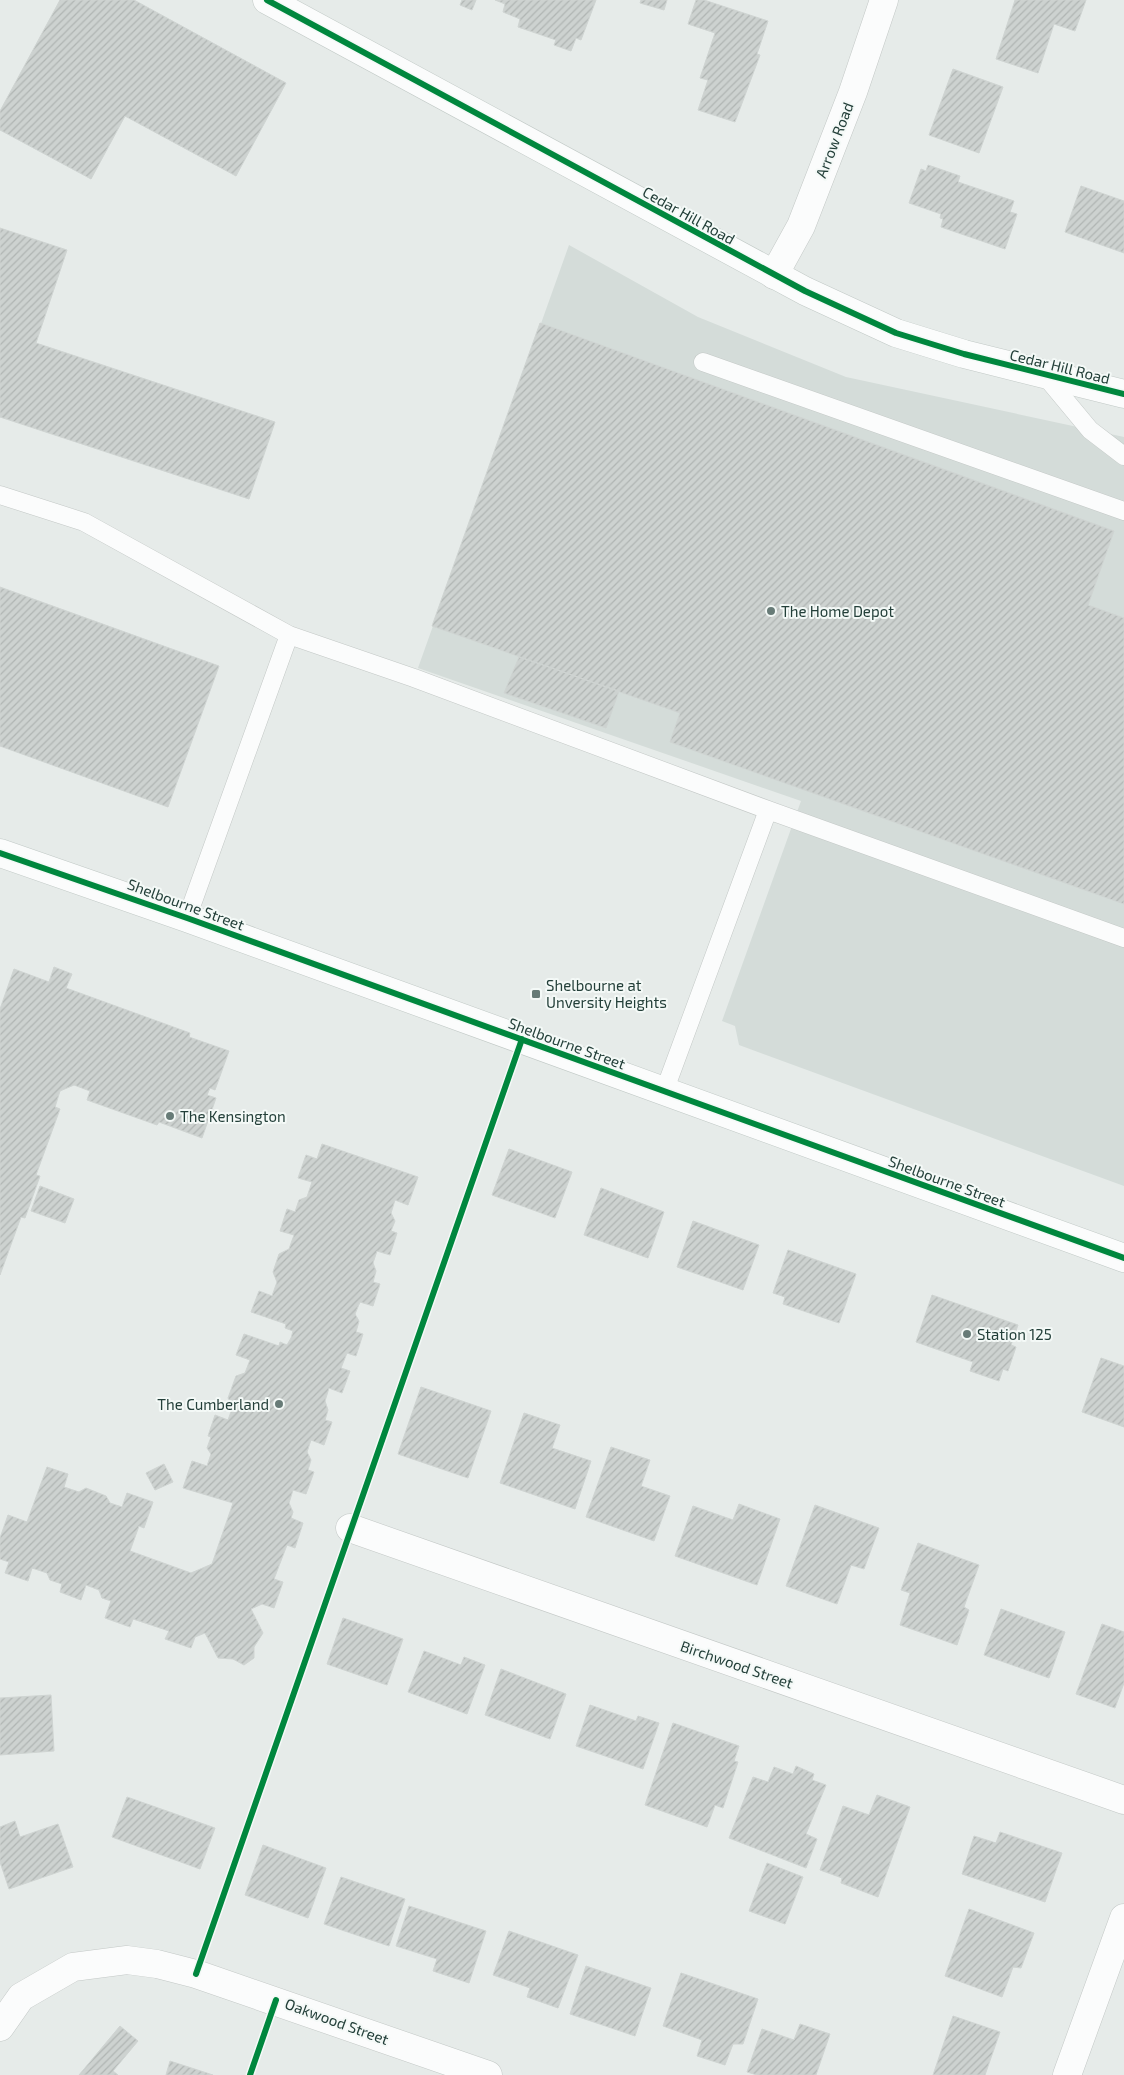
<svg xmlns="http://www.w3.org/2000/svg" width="1124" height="2075" viewBox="0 0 1124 2075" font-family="'Exo 2',sans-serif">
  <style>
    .built { fill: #d4dcd9 }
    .building { fill: url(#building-hatch); stroke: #cfd4d2 }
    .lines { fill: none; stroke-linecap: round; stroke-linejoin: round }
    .lane-casing { stroke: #c3c8c6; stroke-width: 19 }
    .street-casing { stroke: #c3c8c6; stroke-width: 29 }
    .secondary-casing { stroke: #c1c9c6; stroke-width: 29 }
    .lane { stroke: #fbfcfc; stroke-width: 18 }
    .street { stroke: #fbfcfc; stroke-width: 28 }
    .secondary { stroke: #fbfcfc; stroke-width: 28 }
    .cycleway-casing { stroke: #f4f9f7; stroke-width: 9 }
    .cycleway { stroke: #00873e; stroke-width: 6 }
    .poi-dot { fill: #677b77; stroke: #f4f9f7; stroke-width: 2 }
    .labels { text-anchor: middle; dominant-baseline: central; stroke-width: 4; stroke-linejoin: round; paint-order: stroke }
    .street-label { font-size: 15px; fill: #233f39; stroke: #f4f9f7 }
    .poi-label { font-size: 15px; fill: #233f39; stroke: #f4f9f7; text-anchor: start }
  </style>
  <defs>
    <pattern id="building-hatch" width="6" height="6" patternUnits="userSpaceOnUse" patternTransform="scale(1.25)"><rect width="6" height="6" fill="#cdd2d0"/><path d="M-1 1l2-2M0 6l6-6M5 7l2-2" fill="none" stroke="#b0b5b3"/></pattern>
  </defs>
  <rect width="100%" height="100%" fill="#e6ebe9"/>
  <!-- built -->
  <path class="built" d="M569,245L698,317L846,377L1124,437V1186L739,1045L735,1026L722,1021L801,801L418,668Z"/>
  <!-- building -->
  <path class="building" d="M60,0H134L286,83L236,176L125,116L91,179L0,130V111Z
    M462,0H476L472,10L460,5Z
    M495,0H596L581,40L576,38L571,51L554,45L556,40L518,27L520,19L503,12L505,4Z
    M641,0H667L664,10L640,3Z
    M696,0H704L768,21L757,54L760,55L735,122L698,110L708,80L700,78L715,33L688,24Z
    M1015,0H1086L1075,31L1054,24L1038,73L996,59Z
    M953,69L1003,87L979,153L929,135Z
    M928,165L960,176L958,182L1014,201L1010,212L1017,214L1005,249L941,227L943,219L940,218L941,214L909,203L921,169L926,171Z
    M1081,186L1124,201V253L1065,232Z
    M0,228L67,250L36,343L275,422L249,499L0,417Z
    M540,323L1114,531L1088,605L1124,618V904L670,742L680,713L432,626Z
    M0,587L219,666L168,807L0,746Z
    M519,657L619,691L606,728L504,693Z
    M54,967L72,974L66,988L190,1033L189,1037L229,1051L215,1090L210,1088L207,1095L216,1098L202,1138L159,1122L157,1125L87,1100L90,1091L74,1085L60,1091L55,1107L60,1109L36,1175L40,1176L25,1218L21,1217L0,1275V1009L14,969L49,982Z
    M322,1144L418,1177L408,1205L395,1200L391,1213L395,1221L391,1231L397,1233L390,1255L377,1251L373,1263L376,1271L373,1282L380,1284L373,1306L360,1302L355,1314L359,1321L356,1332L363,1334L356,1356L347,1353L341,1368L350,1371L342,1393L329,1388L325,1401L328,1410L325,1420L332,1422L324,1445L311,1440L307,1452L311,1460L308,1470L314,1472L306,1494L293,1490L289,1503L293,1512L291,1518L303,1523L295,1548L287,1545L274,1579L283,1582L274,1608L262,1604L251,1609L263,1633L254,1647V1658L244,1665L233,1659L218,1658L205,1633L195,1637L191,1648L165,1639L169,1631L133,1619L130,1627L105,1618L111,1601L102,1598L99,1590L86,1585L81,1600L60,1592L62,1584L50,1580L47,1573L32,1568L28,1581L5,1573L9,1562L0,1559V1538L8,1515L27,1522L47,1467L68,1474L64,1487L79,1492L86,1488L106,1496L110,1503L122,1507L127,1493L153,1502L144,1528L139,1526L130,1551L191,1573L212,1564L233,1503L183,1488L192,1461L207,1466L211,1454L207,1448L211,1437L208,1436L215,1415L228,1420L233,1406L228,1398L236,1376L245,1373L250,1360L236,1355L244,1334L279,1346L280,1342L287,1345L291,1338L293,1331L285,1328L286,1324L251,1312L259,1291L272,1296L277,1282L273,1272L279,1254L289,1249L294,1235L280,1231L287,1209L295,1212L299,1200L307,1197L312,1182L298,1178L306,1155L317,1159Z
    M509,1149L572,1172L555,1218L492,1195Z
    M40,1186L74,1199L65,1223L31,1211Z
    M601,1188L664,1212L648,1258L584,1235Z
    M693,1221L759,1245L743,1290L677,1267Z
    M788,1250L856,1274L839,1323L783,1304L785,1297L773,1293Z
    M932,1295L1018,1325L1011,1345L1016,1347L1008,1371L1003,1369L999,1381L970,1371L973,1362L916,1342Z
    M1101,1358L1124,1366V1427L1082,1412Z
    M421,1387L491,1411L468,1478L398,1454Z
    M524,1413L560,1425L552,1448L591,1461L575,1509L500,1483Z
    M611,1447L650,1460L641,1486L670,1496L654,1541L586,1517Z
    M164,1464L173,1482L155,1490L146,1473Z
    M739,1504L780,1519L757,1585L675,1556L693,1506L733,1520Z
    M815,1505L879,1528L864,1569L851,1565L837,1604L786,1586Z
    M918,1543L979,1565L964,1607L969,1610L957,1645L900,1625L910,1593L901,1590Z
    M1001,1609L1065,1632L1049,1678L984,1655Z
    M343,1618L403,1639L387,1685L327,1664Z
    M1102,1624L1124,1632V1683L1115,1708L1076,1694Z
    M424,1651L461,1665L464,1657L485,1665L467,1714L408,1692Z
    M501,1669L566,1694L550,1739L485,1715Z
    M51,1695L54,1751L0,1755V1698Z
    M590,1705L636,1721L638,1716L659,1723L643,1769L576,1746Z
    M673,1723L739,1746L734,1761L738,1762L723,1808L715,1805L707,1827L645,1805Z
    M796,1766L814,1774L812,1780L826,1785L806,1834L817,1839L806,1868L729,1838L753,1777L768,1782L774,1767L793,1774Z
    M877,1795L910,1807L878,1897L841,1883L842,1878L820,1870L843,1806L869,1815Z
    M127,1797L215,1828L200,1869L112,1837Z
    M15,1821L20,1837L58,1824L73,1867L9,1889L0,1862V1827Z
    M1000,1832L1062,1853L1045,1902L962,1874L974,1836L996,1843Z
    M263,1845L326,1868L308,1918L245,1895Z
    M767,1863L803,1877L785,1924L749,1911Z
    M341,1877L405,1899L389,1946L324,1924Z
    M409,1906L486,1931L469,1983L433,1971L437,1959L396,1946Z
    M969,1909L1034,1933L1021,1968L1013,1967L1002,1997L945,1976Z
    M509,1931L578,1955L558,2008L527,1997L530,1988L493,1975Z
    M586,1966L651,1988L635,2036L570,2014Z
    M681,1973L758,1999L743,2044H733L725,2065L697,2056L702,2040L663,2026Z
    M953,2016L1000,2032L985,2075H933Z
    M800,2024L830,2034L816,2075H757L747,2072L762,2029L794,2040Z
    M120,2026L138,2041L113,2071L118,2075H79Z
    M170,2061L213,2075H166Z"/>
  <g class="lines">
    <!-- lane casing -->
    <g class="lane-casing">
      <path id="lane" d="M703,362L1124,511
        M1046,377L1090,430L1124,456
        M0,495L84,522L289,635L414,678L768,810
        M187,918L289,635
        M664,1092L768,810L1124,938"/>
    </g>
    <!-- street casing -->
    <g class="street-casing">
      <path id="street" d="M774,275L801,226L853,92L884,0
        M350,1528L1124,1800
        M0,2027L21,1997L73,1967L127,1960L157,1964L196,1974L488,2075
        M1067,2075L1124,1918"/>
    </g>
    <!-- secondary casing -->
    <g class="secondary-casing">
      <path id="secondary" d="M267,0L805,291L896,333L964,354L1124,394
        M0,853L187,918L1124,1258"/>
    </g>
    <!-- lane -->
    <use href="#lane" class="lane"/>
    <!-- street -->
    <use href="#street" class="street"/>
    <!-- secondary -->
    <use href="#secondary" class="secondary"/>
    <!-- cycleway casing -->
    <g class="cycleway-casing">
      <path id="cycleway" d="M267,0L805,291L896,333L964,354L1124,394
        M0,853L187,918L1124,1258
        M196,1974L522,1039
        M250,2075L276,2000"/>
    </g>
    <!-- cycleway -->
    <use href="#cycleway" class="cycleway"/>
  </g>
  <!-- markers -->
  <g class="poi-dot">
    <circle cx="771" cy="611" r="5"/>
    <rect x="531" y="989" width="10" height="10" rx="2.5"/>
    <circle cx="170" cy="1116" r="5"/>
    <circle cx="967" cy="1334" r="5"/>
    <circle cx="279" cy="1404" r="5"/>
  </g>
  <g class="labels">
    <!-- street labels -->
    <g class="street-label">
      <text transform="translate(834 140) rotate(-69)">Arrow Road</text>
      <text transform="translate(689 215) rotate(29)">Cedar Hill Road</text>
      <text transform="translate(1060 366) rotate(14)">Cedar Hill Road</text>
      <text transform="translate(186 904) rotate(20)">Shelbourne Street</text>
      <text transform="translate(567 1043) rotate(20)">Shelbourne Street</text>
      <text transform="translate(947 1181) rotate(20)">Shelbourne Street</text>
      <text transform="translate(737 1664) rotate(19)">Birchwood Street</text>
      <text transform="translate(337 2021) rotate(20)">Oakwood Street</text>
    </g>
    <!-- poi labels -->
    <g class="poi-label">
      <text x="781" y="611">The Home Depot</text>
      <text x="546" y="985">Shelbourne at<tspan x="546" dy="17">Unversity Heights</tspan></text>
      <text x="180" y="1116">The Kensington</text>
      <text x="977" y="1334">Station 125</text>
      <text x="269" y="1404" text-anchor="end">The Cumberland</text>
    </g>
  </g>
</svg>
